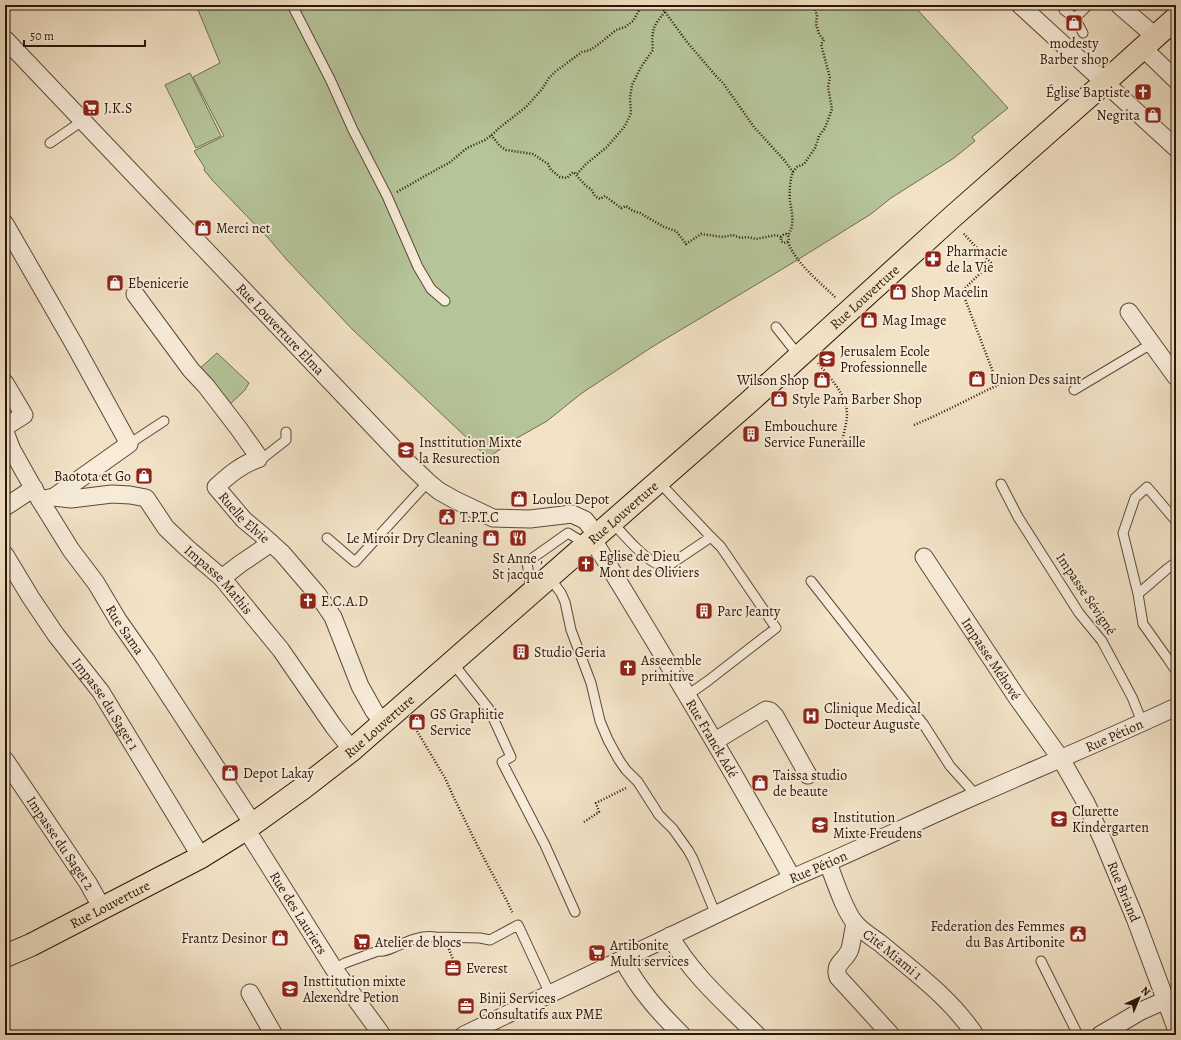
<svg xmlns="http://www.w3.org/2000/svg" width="1181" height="1040" viewBox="0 0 1181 1040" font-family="Alegreya,serif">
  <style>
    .green { fill: #b6c499; stroke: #706d50 }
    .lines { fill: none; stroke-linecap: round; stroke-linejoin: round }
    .service-casing { stroke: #5c4938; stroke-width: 11 }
    .minor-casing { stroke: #5c4938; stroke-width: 19 }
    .primary-casing { stroke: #2a1608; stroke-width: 24 }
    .path { stroke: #2a1608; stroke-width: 2.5; stroke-dasharray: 1 2; stroke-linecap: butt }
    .service { stroke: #f7ecda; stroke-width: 9 }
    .minor { stroke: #f7ecda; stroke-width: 17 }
    .primary { stroke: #f2e2c6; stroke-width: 22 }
    .labels { text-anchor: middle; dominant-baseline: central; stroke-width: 4; stroke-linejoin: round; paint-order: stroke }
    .poi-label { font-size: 14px; fill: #2a1608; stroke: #f7ecda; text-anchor: start }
    .street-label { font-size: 14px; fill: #2a1608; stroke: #f7ecda }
  </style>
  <rect width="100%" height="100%" fill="#f2e2c6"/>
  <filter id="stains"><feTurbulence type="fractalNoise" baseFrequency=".005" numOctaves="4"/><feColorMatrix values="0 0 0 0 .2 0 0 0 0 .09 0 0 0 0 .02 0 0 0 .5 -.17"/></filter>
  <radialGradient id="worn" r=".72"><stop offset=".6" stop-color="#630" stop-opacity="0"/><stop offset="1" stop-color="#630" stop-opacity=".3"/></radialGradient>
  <!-- green -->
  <path class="green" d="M196,5H913L1008,108L972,137L975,141L954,158L891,198L871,214L794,262L652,347L582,393L547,421L510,442L488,458L352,329L287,260L269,239L213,181L204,170L205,168L194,151L224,136L193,77L220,63Z
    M190,73L221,136L196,148L165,85Z
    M217,353L249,383L245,390L227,407L198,370Z"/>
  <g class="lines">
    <!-- service casing -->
    <g class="service-casing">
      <path id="service" d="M292,5L330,79L353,130L387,196L418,267L431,289L445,301
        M1064,10L1075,18L1088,5
        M1075,18L1083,33
        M50,143L75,126L82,120
        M776,327L799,356
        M1074,390L1151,344
        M129,444L164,421
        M258,459L263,458L286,440V432
        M658,481L711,537
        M1001,484L1018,517L1079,613L1102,641L1132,697L1142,722
        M612,522C624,535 643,558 659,565C662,567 665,566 668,566L711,537L721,547L776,628L709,680L688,695
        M327,538L355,562L428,482
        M1176,562L1167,569L1138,594L1143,624L1168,659L1176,671
        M549,577L561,593L565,602L571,630L591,683L600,721L608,740L619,760L626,770L638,782L659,815L673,829L688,850L693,859L716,915
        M811,581L924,725L950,766L976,795
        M531,591L527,562L568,533L586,544
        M1138,594L1123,533L1135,498L1147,487L1176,521
        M452,662L489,709L511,757L502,762L545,845L575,912
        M1041,961L1078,1035
        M334,969L345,963L378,951C385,952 390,949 397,946C408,941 422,935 435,937L480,938L490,940L518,925L550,994"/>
    </g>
    <!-- minor casing -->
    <g class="minor-casing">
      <g id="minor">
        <path d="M1020,5L1176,148"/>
        <path d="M1119,5L1156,37"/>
        <path id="s1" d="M5,39L407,462L428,482L439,491L455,500L493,518L530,519L572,514L585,520L597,535"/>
        <path d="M1143,48L1176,80"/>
        <path d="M5,224L74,344L129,444L54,497"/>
        <path id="s2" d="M135,294L191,370L206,386L239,429L258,456V459C242,464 229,475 216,487L244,520L261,534L282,553L318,595L333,617L360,686L374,711L383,723"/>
        <path d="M1129,312L1176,377"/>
        <path d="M5,383L24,415L5,427"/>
        <path id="s3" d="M5,432L12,450L40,500L71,550L96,583L118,620L146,660L253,824"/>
        <path id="s4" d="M40,500L54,497L71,499L112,494L130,495L146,498L166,528L187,548L222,578L281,650L334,727L352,750"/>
        <path d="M5,507L34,488"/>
        <path id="s5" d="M592,540L598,548C664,657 731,766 792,878"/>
        <path id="s6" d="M5,555L31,598L56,635L101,692L201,857"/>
        <path id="s7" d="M924,557L1018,699L1061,759L1086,803L1104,843L1135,918L1176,1028"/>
        <path d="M222,578L240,564L271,543"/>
        <path d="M715,741L766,710L770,711L775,716L808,775"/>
        <path id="s8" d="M5,760L88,883L102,908"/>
        <path id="s9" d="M246,829L334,969L382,1035"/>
        <path id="s10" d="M828,863C834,878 845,913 856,924C863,932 872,937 880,943C913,971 951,998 975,1035"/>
        <path d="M855,924C853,932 852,941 850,949C846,961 833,963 838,977L891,1035"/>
        <path d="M670,936C692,975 726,1004 757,1035"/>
        <path d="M623,960C639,990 658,1011 682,1035"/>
        <path d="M250,993L274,1035"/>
        <path id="s11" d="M464,1035L792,878C854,852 915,822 977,795C1043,766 1110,738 1176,707"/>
        <path d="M1100,1035L1141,1011L1166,1000"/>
      </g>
    </g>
    <!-- primary casing -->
    <g class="primary-casing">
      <g id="primary">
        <path id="s12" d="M5,956L31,945L201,857L246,829L303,788L352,750L749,402L950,219L1104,83L1176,18"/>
      </g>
    </g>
    <!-- path -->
    <path class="path" d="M648,5H650
      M660,5L687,42L716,76L723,83L754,127L784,160L793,172C790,179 789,192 790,201C792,213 795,225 788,235
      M665,12C653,25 651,32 653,50L641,67L632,85L630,98L631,113L625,126L607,147L586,164L576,175L586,186L591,189L595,196L600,199L605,196L621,208L626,206L633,211L640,213L664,227L676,231L686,244L701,234L723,237L733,235L741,238L747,237L756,239L776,235L781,237V241L784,243L787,242L789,240L788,236L786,234L783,235L781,237
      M491,135L500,146L506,150L533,154L548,164L551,170L560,177L567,178L573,172L576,174
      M793,172L797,167L804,164L815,148L819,136L825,128L832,109L828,87L830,78L821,44L824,40L819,34L816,24L817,16L814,5
      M397,192L441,167L449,163L467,148L485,140L493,134L499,128L526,107L542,89L549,78L556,71L582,52L590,50L599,44L616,30L625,27L633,21L642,5
      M788,242C796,264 820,282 836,298
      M818,363C831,379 848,396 847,417C846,426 843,436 841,445
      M914,425C943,413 970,398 998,385L962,291L991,263L963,233
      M417,731L445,778L455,800L478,847L508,903L513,914
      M584,822L599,812L596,803L626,788
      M449,949L458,973"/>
    <!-- service -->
    <use href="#service" class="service"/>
    <!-- minor -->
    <use href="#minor" class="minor"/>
    <!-- primary -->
    <use href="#primary" class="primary"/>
  </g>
  <!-- icons -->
  <defs>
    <g id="shop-square" transform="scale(0.9)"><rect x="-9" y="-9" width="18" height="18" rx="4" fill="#8f2418" stroke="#f7ecda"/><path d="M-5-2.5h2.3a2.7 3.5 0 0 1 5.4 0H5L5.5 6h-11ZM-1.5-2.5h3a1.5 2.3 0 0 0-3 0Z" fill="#fff"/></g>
    <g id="church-square" transform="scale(0.9)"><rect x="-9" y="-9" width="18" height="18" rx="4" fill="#8f2418" stroke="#f7ecda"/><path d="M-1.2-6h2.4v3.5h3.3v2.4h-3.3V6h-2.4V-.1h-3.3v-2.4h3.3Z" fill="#fff"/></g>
    <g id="supermarket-square" transform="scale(0.9)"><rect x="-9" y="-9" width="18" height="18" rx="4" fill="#8f2418" stroke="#f7ecda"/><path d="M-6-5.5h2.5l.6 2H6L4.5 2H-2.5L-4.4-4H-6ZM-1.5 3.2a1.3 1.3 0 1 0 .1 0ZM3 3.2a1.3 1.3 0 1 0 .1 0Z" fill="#fff"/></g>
    <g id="pharmacy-square" transform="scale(0.9)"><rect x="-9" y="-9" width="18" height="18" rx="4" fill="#8f2418" stroke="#f7ecda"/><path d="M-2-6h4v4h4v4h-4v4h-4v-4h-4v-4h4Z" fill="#fff"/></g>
    <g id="university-square" transform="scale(0.9)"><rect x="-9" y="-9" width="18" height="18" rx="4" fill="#8f2418" stroke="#f7ecda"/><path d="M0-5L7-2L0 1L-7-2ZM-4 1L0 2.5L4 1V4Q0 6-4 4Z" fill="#fff"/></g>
    <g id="building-square" transform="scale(0.9)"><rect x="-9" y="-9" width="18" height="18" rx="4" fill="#8f2418" stroke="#f7ecda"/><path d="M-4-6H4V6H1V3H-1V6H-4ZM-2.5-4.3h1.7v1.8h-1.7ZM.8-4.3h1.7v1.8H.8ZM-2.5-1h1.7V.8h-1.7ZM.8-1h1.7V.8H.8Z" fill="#fff"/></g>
    <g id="school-square" transform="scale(0.9)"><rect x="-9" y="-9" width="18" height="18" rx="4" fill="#8f2418" stroke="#f7ecda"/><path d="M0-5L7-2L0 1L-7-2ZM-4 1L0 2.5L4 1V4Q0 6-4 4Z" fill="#fff"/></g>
    <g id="civic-square" transform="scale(0.9)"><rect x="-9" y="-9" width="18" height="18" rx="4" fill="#8f2418" stroke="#f7ecda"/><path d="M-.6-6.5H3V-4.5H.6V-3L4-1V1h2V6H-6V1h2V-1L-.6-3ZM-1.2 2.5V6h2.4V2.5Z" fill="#fff"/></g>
    <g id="restaurant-square" transform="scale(0.9)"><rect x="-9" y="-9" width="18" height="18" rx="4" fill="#8f2418" stroke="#f7ecda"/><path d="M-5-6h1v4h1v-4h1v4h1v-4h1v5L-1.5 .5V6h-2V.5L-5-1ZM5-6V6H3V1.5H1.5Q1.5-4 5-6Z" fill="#fff"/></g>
    <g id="hospital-square" transform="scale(0.9)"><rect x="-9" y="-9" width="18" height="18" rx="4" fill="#8f2418" stroke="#f7ecda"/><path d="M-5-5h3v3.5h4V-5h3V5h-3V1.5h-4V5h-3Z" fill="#fff"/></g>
    <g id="office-square" transform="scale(0.9)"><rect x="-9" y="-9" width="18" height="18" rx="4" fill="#8f2418" stroke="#f7ecda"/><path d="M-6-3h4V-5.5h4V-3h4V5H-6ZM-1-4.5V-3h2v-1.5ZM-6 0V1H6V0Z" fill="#fff"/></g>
  </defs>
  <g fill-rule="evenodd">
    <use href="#shop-square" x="1074" y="23"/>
    <use href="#church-square" x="1143" y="92"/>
    <use href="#supermarket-square" x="91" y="108"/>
    <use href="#shop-square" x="1153" y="115"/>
    <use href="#shop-square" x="203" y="228"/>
    <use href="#pharmacy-square" x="933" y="259"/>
    <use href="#shop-square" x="115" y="283"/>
    <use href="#shop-square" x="898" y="292"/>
    <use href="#shop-square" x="869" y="320"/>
    <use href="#university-square" x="827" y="359"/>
    <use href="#shop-square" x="977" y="379"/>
    <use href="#shop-square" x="822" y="380"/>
    <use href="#shop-square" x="779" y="399"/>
    <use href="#building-square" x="751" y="434"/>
    <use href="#school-square" x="406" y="450"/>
    <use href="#shop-square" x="144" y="476"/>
    <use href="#shop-square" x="519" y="499"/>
    <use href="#civic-square" x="447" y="517"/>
    <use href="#shop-square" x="491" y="538"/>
    <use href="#restaurant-square" x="518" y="538"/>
    <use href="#church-square" x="586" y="564"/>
    <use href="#church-square" x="308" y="601"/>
    <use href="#building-square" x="704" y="611"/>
    <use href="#building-square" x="521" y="652"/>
    <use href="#church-square" x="628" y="668"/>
    <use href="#hospital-square" x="811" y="716"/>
    <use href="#shop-square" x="417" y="722"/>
    <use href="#shop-square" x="230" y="773"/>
    <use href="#shop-square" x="760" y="783"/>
    <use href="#school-square" x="1059" y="819"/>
    <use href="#school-square" x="820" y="825"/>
    <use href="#civic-square" x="1078" y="934"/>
    <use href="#shop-square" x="280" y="938"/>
    <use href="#supermarket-square" x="362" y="942"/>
    <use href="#supermarket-square" x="597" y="953"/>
    <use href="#office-square" x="453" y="968"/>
    <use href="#school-square" x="290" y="989"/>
    <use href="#office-square" x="466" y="1006"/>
  </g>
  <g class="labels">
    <!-- poi labels -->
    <g class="poi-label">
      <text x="1074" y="43" text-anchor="middle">modesty<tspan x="1074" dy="16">Barber shop</tspan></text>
      <text x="1130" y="92" text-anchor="end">Église Baptiste</text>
      <text x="104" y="108">J.K.S</text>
      <text x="1140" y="115" text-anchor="end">Negrita</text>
      <text x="216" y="228">Merci net</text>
      <text x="946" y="251">Pharmacie<tspan x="946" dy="16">de la Vie</tspan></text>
      <text x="128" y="283">Ebenicerie</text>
      <text x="911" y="292">Shop Macelin</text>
      <text x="882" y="320">Mag Image</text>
      <text x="840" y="351">Jerusalem Ecole<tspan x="840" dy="16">Professionnelle</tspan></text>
      <text x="990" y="379">Union Des saint</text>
      <text x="809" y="380" text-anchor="end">Wilson Shop</text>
      <text x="792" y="399">Style Pam Barber Shop</text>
      <text x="764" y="426">Embouchure<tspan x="764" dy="16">Service Funeraille</tspan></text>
      <text x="419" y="442">Insttitution Mixte<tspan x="419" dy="16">la Resurection</tspan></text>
      <text x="131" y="476" text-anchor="end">Baotota et Go</text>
      <text x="532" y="499">Loulou Depot</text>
      <text x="460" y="517">T.P.T.C</text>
      <text x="478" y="538" text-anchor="end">Le Miroir Dry Cleaning</text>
      <text x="599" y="556">Eglise de Dieu<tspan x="599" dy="16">Mont des Oliviers</tspan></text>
      <text x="518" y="558" text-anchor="middle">St Anne ,<tspan x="518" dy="16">St jacque</tspan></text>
      <text x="321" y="601">E.C.A.D</text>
      <text x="717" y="611">Parc Jeanty</text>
      <text x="534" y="652">Studio Geria</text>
      <text x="641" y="660">Asseemble<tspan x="641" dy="16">primitive</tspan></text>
      <text x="824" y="708">Clinique Medical<tspan x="824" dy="16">Docteur Auguste</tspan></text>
      <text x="430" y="714">GS Graphitie<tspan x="430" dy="16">Service</tspan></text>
      <text x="243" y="773">Depot Lakay</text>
      <text x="773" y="775">Taissa studio<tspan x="773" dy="16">de beaute</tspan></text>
      <text x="1072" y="811">Clurette<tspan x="1072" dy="16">Kindergarten</tspan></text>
      <text x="833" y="817">Institution<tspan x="833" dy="16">Mixte Freudens</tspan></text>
      <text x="1065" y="926" text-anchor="end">Federation des Femmes<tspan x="1065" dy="16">du Bas Artibonite</tspan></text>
      <text x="267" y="938" text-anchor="end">Frantz Desinor</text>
      <text x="375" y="942">Atelier de blocs</text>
      <text x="610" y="945">Artibonite<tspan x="610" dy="16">Multi services</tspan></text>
      <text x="466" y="968">Everest</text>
      <text x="303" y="981">Insttitution mixte<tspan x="303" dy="16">Alexendre Petion</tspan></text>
      <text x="479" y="998">Binji Services<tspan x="479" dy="16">Consultatifs aux PME</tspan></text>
    </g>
    <!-- street labels -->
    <g class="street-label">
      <text stroke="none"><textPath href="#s12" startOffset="1089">Rue Louverture</textPath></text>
      <text stroke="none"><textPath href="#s1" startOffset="400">Rue Louverture Elma</textPath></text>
      <text stroke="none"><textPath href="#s12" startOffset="765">Rue Louverture</textPath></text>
      <text stroke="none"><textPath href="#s2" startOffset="299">Ruelle Elvie</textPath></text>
      <text stroke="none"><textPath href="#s4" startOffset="217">Impasse Mathis</textPath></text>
      <text transform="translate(1086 594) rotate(56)">Impasse Sévigné</text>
      <text stroke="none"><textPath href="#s3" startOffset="232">Rue Sama</textPath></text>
      <text stroke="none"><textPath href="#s7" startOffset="122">Impasse Méhové</textPath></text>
      <text stroke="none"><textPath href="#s6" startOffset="180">Impasse du Saget 1</textPath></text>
      <text stroke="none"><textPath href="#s12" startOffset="441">Rue Louverture</textPath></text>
      <text stroke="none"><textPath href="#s11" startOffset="716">Rue Pétion</textPath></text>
      <text stroke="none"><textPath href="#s5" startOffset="232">Rue Franck Adé</textPath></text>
      <text stroke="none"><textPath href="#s8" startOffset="100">Impasse du Saget 2</textPath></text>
      <text stroke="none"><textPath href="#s11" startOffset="392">Rue Pétion</textPath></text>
      <text stroke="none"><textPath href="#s7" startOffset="391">Rue Briand</textPath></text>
      <text stroke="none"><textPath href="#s12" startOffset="117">Rue Louverture</textPath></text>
      <text stroke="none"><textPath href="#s9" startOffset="99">Rue des Lauriers</textPath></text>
      <text stroke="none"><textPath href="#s10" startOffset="115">Cité Miami 1</textPath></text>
    </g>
  </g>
  <!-- margin -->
  <rect width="1181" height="1040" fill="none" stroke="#f2e2c6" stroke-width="20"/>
  <rect x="6" y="6" width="1169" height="1028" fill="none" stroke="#2a1608" stroke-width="2"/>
  <rect x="10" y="10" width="1161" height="1020" fill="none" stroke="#2a1608"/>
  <!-- north arrow -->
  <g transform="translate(1139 998) rotate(44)" stroke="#f7ecda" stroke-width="3" paint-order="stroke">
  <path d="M0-3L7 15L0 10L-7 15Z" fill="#2a1608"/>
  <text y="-6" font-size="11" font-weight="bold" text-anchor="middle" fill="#2a1608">N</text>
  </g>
  <!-- scale -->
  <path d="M24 40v6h121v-6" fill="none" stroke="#2a1608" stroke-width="2"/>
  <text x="30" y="40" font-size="12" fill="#2a1608" stroke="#f7ecda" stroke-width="3" paint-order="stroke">50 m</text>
  <rect width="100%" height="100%" filter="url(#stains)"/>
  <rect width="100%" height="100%" fill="url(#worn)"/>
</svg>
